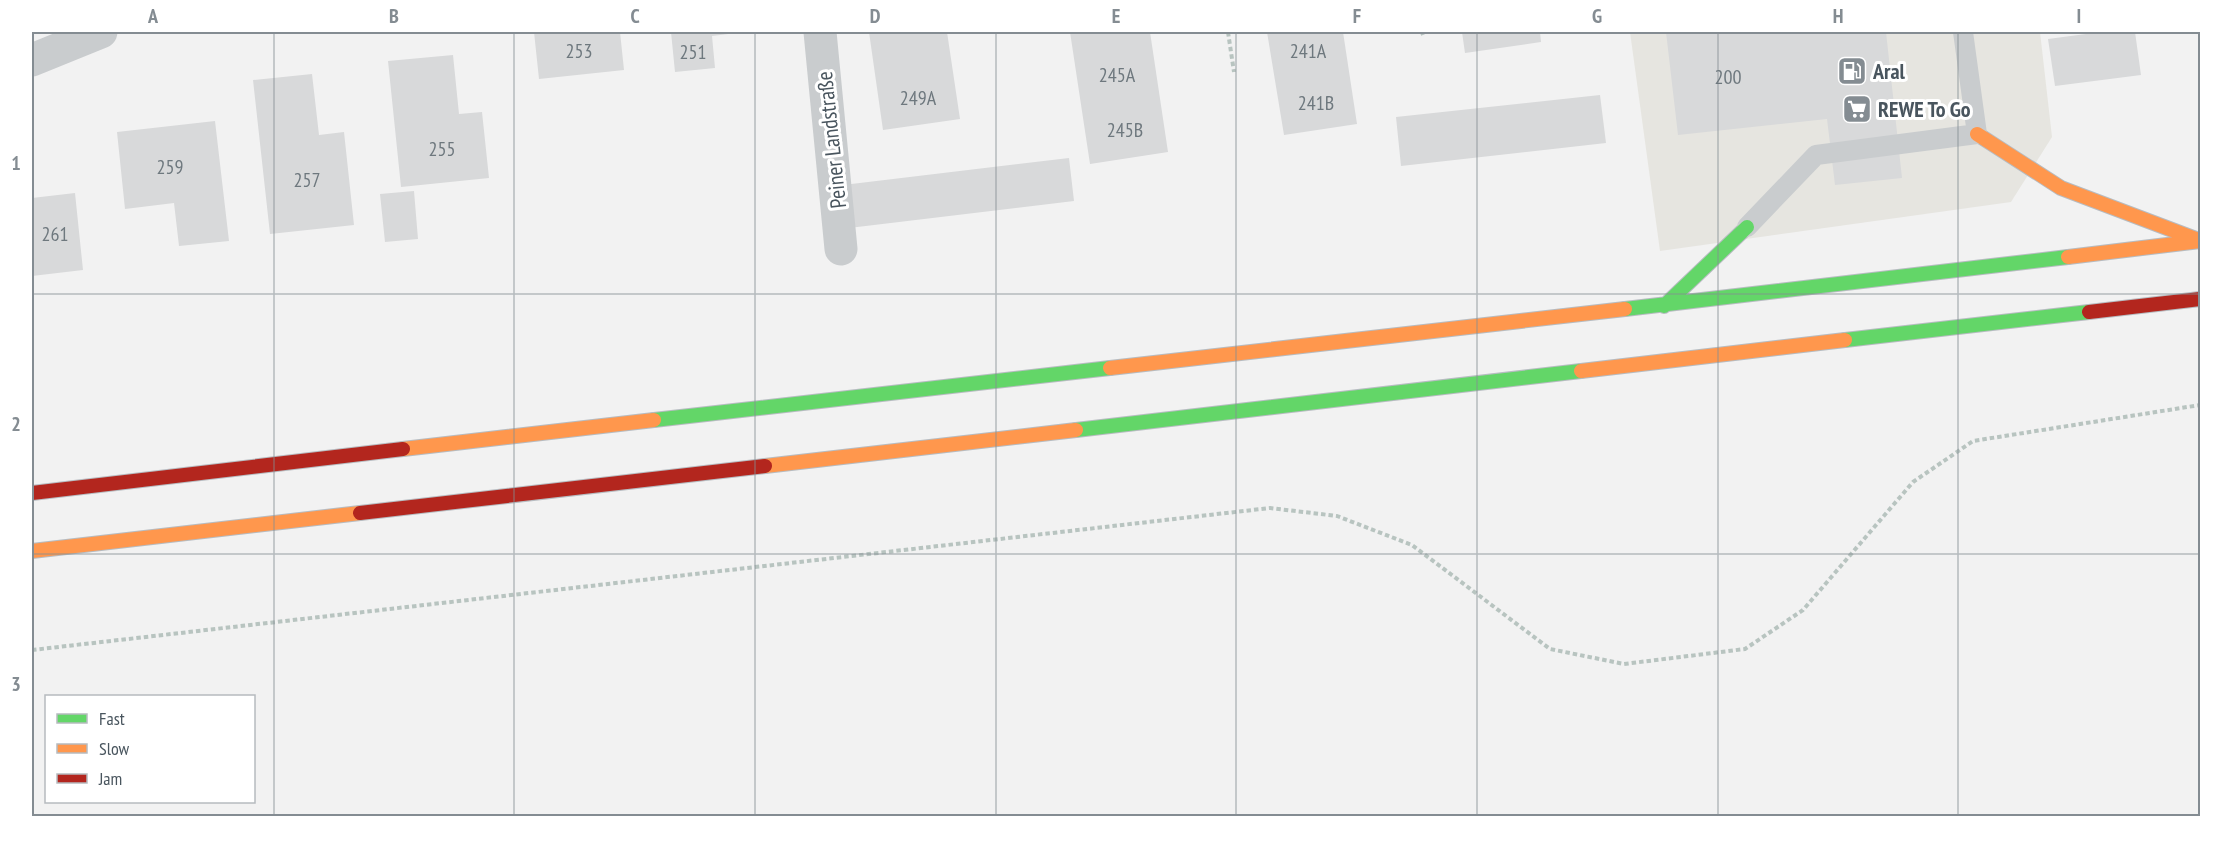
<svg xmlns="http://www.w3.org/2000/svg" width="2232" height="848" viewBox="0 0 2232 848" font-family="'PT Sans Narrow',sans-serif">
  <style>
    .commercial { fill: #e6e5e0 }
    .building { fill: #d8d9da }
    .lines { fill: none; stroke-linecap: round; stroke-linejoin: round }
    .fast-casing { stroke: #b7bcc1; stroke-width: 16 }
    .slow-casing { stroke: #b7bcc1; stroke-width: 16 }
    .jam-casing { stroke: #b7bcc1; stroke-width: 16 }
    .path { stroke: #b8c4c0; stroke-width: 4; stroke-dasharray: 4.5 3; stroke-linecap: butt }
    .lane { stroke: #c9ccce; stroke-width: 20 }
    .street { stroke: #c9ccce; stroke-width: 33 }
    .fast { stroke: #63d668; stroke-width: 14 }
    .slow { stroke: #ff974d; stroke-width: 14 }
    .jam { stroke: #b3261e; stroke-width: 14 }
    .grid { fill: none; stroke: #848c92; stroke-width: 1.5; stroke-opacity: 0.55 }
    .labels { text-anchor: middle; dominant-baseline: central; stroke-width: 6; stroke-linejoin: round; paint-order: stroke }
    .number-label { font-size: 20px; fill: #6e787e }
    .poi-label { font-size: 22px; font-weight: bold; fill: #49555e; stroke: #fff; text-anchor: start }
    .street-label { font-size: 22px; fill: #49555e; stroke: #fff }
    .neatline { fill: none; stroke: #848c92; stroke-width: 2 }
    .grid-label { font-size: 20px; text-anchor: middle; font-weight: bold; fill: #848c92 }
  </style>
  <rect width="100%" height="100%" fill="#f2f2f2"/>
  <!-- commercial -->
  <path class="commercial" d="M1630,32H2040L2052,137L2011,202L1660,251Z"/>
  <!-- building -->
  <path class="building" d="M534,32H620L624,70L539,79Z
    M671,32H736V33L712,36L715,68L675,72Z
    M869,32H947L960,119L883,130Z
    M1070,32H1150L1168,152L1090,164Z
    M1267,32H1343L1357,124L1284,135Z
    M1462,32H1540L1541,42L1465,53Z
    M1666,32H1886L1902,178L1835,185L1827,119L1678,135Z
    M2101,32H2135L2141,75L2055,86L2048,39Z
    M453,55L459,114L482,112L489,178L401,187L388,61Z
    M312,74L319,135L344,132L354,225L270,234L253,80Z
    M1600,95L1606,143L1401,166L1396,117Z
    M215,121L229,241L179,246L174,203L125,209L117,132Z
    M1069,158L1074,201L849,228L843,185Z
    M414,191L418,239L385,242L380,194Z
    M75,193L83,270L32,276V198Z"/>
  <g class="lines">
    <!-- fast casing -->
    <g class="fast-casing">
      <path id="fast" d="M1664,306L1747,227
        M1625,309L2068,257
        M1845,340L2089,312
        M654,420L1110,368
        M1076,430L1581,371"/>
    </g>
    <!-- slow casing -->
    <g class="slow-casing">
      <path id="slow" d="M1977,134L2061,188L2196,239
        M2068,257L2200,241
        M1110,368L1625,309
        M1581,371L1845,340
        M403,449L654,420
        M765,466L1076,430
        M32,551L360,513"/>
    </g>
    <!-- jam casing -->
    <g class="jam-casing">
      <path id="jam" d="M2089,312L2200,299
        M32,493L403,449
        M360,513L765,466"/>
    </g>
    <!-- path -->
    <path class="path" d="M1228,32L1234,72
      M1422,32L1423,35
      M32,650L1270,508L1337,516L1412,545L1550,649L1624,664L1745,649L1803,610L1913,482L1973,441L2200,405"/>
    <!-- lane -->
    <path class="lane" d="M1747,227L1816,155L1977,134L1963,32"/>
    <!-- street -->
    <path class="street" d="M820,32L841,249
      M32,60L101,32"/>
    <!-- fast -->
    <use href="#fast" class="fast"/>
    <!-- slow -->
    <use href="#slow" class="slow"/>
    <!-- jam -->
    <use href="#jam" class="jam"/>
  </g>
  <!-- grid -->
  <path class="grid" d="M274,32V816M514,32V816M755,32V816M996,32V816M1236,32V816M1477,32V816M1718,32V816M1958,32V816M32,294H2200M32,554H2200"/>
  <!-- icons -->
  <defs>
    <g id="fuel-square" transform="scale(1.5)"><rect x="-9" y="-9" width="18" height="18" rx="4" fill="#848c92" stroke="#fff"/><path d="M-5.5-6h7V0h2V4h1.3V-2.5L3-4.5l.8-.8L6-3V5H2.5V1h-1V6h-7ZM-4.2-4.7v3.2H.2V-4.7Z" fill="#fff"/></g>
    <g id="supermarket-square" transform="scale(1.5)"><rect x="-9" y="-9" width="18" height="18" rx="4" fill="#848c92" stroke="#fff"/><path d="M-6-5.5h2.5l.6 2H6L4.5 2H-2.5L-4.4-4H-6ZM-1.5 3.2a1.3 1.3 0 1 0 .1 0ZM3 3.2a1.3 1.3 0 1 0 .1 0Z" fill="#fff"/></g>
  </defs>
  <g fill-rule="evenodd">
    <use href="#fuel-square" x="1852" y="71"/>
    <use href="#supermarket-square" x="1857" y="109"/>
  </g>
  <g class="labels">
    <!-- number labels -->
    <g class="number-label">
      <text x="579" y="51">253</text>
      <text x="1308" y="51">241A</text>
      <text x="693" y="52">251</text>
      <text x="1117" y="75">245A</text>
      <text x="1728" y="77">200</text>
      <text x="918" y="98">249A</text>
      <text x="1316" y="103">241B</text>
      <text x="1125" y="130">245B</text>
      <text x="442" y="149">255</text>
      <text x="170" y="167">259</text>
      <text x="307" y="180">257</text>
      <text x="55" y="234">261</text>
    </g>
    <!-- poi labels -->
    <g class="poi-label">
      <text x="1873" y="71">Aral</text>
      <text x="1878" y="109">REWE To Go</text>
    </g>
    <!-- street labels -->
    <g class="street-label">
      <text transform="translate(831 140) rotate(-96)">Peiner Landstraße</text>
    </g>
  </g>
  <!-- border -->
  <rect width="2232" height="848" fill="none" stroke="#ffffff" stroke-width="66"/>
  <!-- legend -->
  <rect x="45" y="695" width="210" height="108" fill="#ffffff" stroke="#b6bbbf" stroke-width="1.5"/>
  <rect x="57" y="714" width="30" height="9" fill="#63d668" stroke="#b6bbbf" stroke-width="1.5"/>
  <text x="99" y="725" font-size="18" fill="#49555e">Fast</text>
  <rect x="57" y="744" width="30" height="9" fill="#ff974d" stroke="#b6bbbf" stroke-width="1.5"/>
  <text x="99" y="755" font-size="18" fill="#49555e">Slow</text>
  <rect x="57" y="774" width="30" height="9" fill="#b3261e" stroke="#b6bbbf" stroke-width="1.5"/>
  <text x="99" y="785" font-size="18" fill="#49555e">Jam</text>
  <rect x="33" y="33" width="2166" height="782" class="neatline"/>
  <g class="grid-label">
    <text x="153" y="23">A</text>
    <text x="394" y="23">B</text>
    <text x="635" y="23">C</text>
    <text x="875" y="23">D</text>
    <text x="1116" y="23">E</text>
    <text x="1357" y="23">F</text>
    <text x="1597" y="23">G</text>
    <text x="1838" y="23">H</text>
    <text x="2079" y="23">I</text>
    <text x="16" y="170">1</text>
    <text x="16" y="431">2</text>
    <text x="16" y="691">3</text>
  </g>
</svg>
